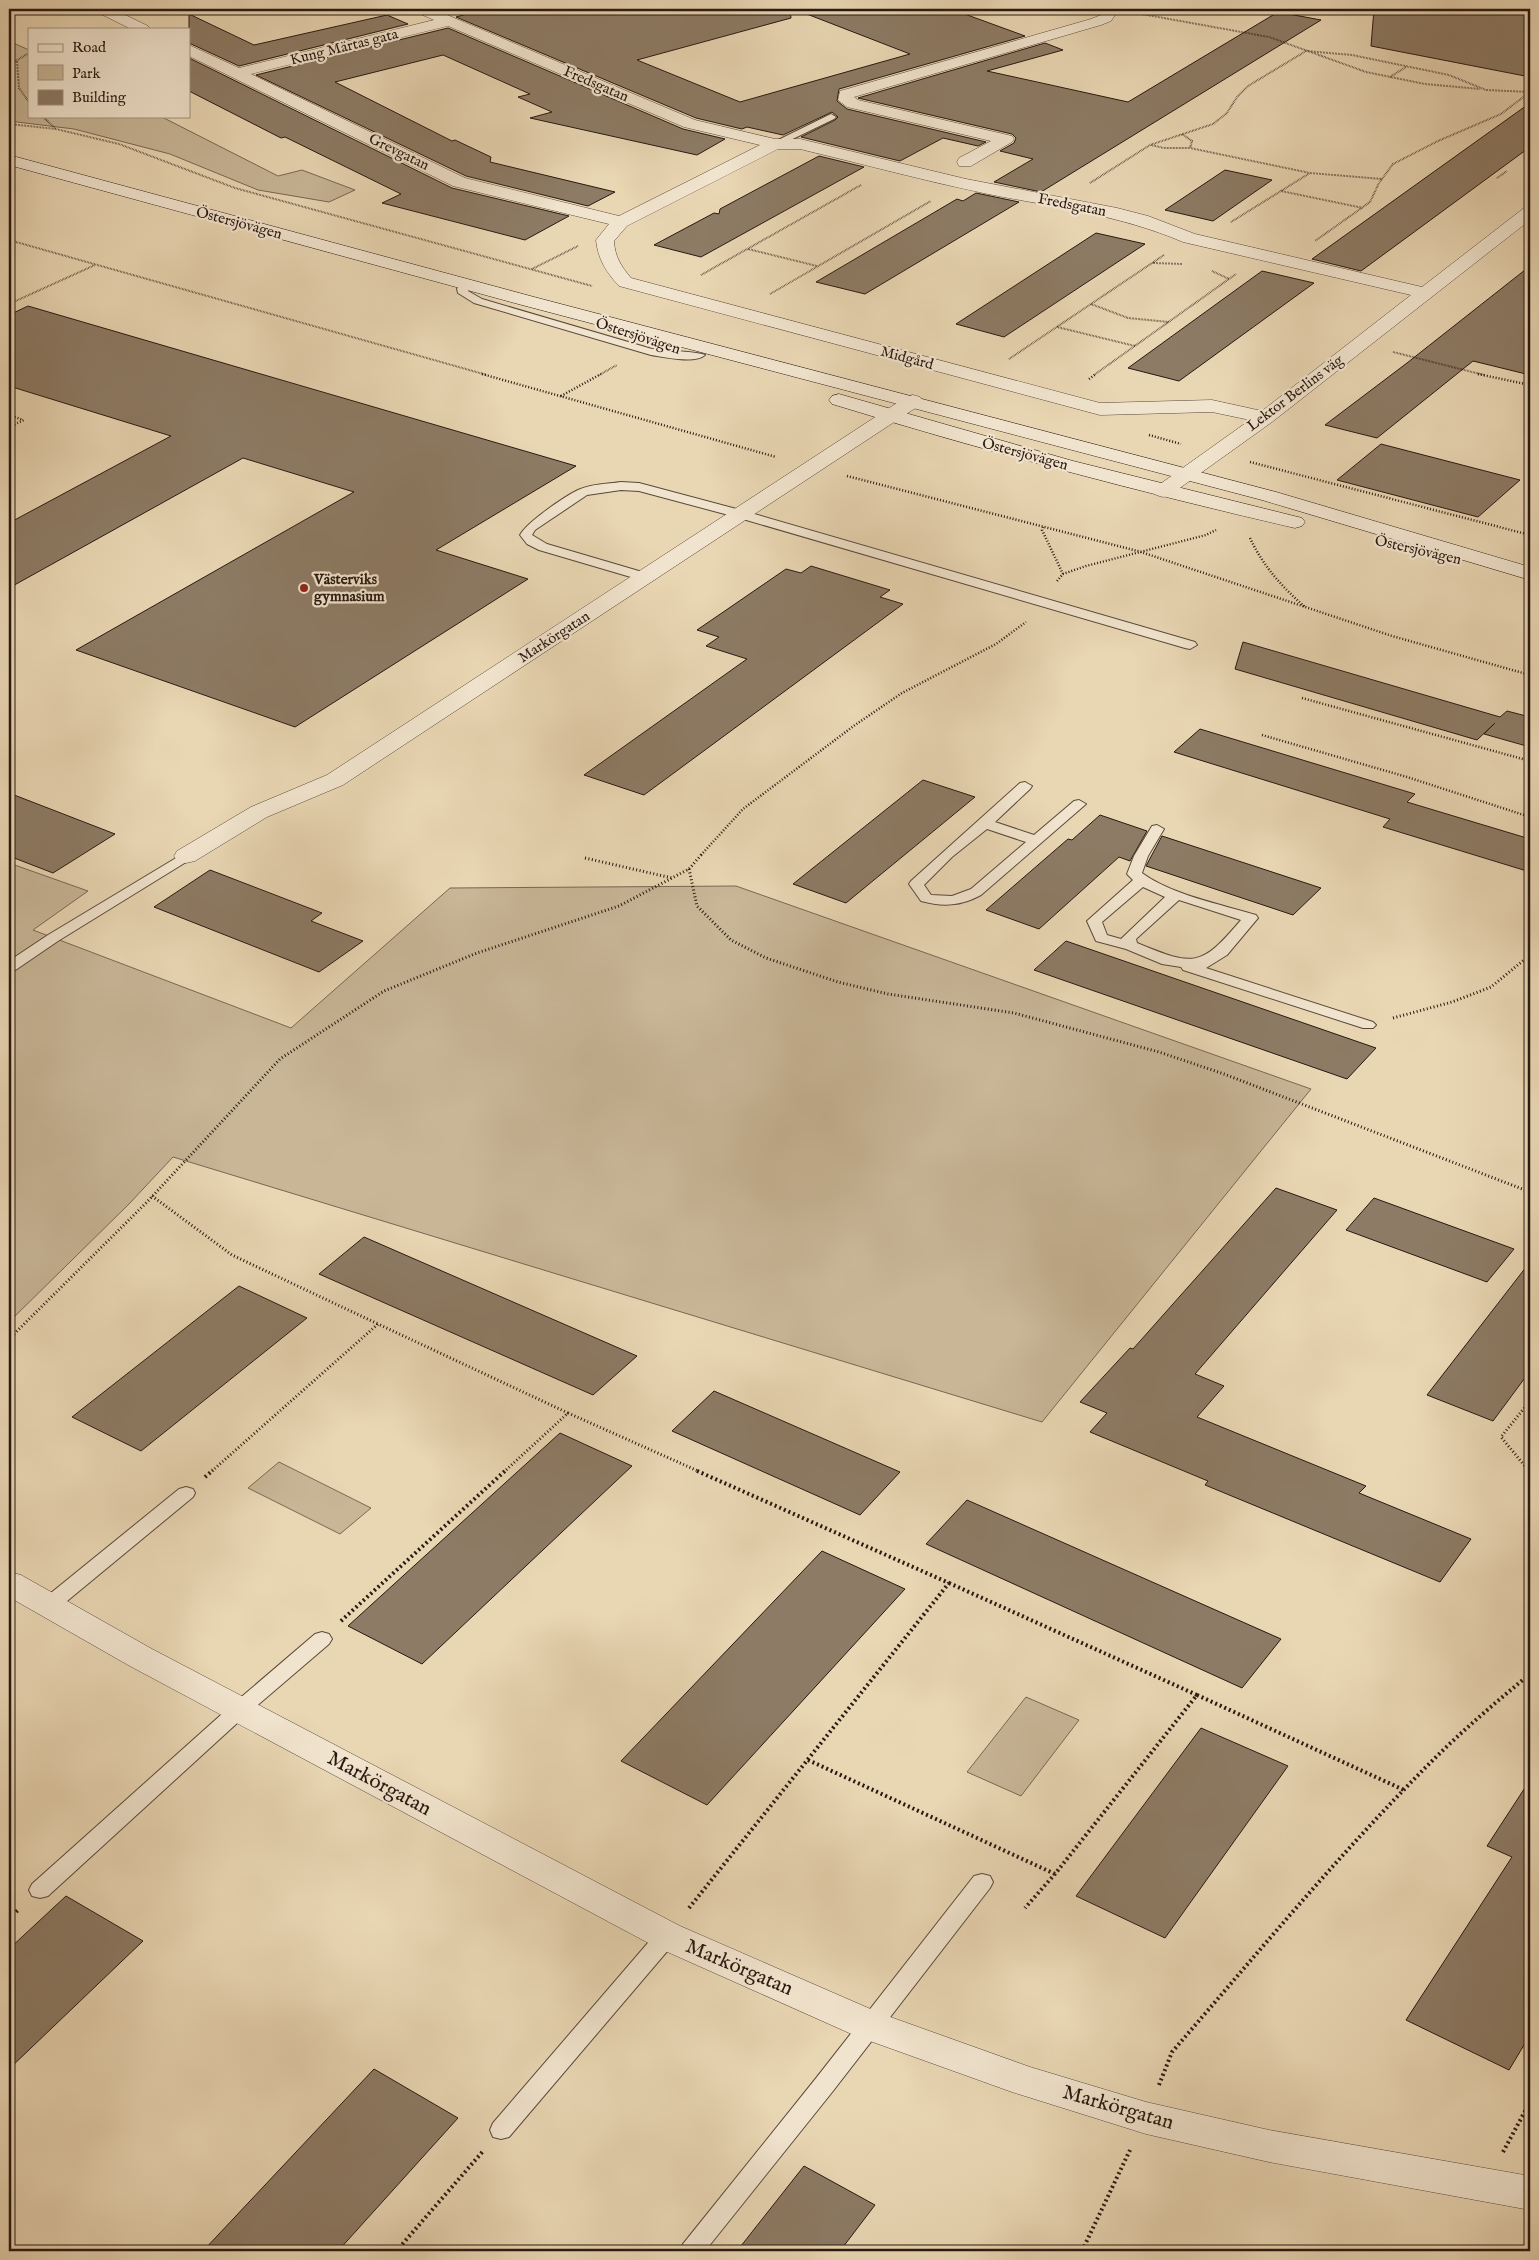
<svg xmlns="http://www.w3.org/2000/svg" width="1539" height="2260" viewBox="0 0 1539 2260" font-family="'IM FELL English',serif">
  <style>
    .green { fill: #c8b697; stroke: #786754 }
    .building { fill: #8d7b65; stroke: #291811 }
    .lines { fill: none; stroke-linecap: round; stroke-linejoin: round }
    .lane-casing { stroke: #59483a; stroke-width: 2 }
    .street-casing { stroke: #59483a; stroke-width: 1 }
    .secondary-casing { stroke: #291811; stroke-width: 1 }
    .path-far3 { stroke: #291811; stroke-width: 2; stroke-dasharray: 0.5 1; stroke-linecap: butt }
    .path-far2 { stroke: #291811; stroke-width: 2.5; stroke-dasharray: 1 2; stroke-linecap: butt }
    .path-far1 { stroke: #291811; stroke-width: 3; stroke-dasharray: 1 2.5; stroke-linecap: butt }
    .path { stroke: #291811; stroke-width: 4; stroke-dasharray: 2 3; stroke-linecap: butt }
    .lane { fill: #f1e4ce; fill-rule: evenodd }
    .street { fill: #f1e4ce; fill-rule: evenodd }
    .secondary { fill: #f1e4ce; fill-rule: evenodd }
    .poi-dot { fill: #8f2418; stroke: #f1e4ce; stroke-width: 2 }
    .labels { text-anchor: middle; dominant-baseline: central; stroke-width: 4.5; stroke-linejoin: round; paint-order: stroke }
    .far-street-label { font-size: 15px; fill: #291811; stroke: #f1e4ce }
    .far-poi-label { font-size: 15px; font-weight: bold; fill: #291811; stroke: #f1e4ce; text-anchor: start }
    .near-street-label { font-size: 21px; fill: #291811; stroke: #f1e4ce }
  </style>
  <rect width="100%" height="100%" fill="#e9d6b3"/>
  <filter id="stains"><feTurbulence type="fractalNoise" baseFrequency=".004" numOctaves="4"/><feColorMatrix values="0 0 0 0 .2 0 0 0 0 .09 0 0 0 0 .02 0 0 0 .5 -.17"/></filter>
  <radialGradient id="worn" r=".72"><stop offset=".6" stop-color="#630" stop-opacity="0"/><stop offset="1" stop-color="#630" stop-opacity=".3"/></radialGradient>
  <!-- green -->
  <path class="green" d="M9,41L29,50V116H160L278,176L302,170L355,190L329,202L258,190L170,154L74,129L9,121Z
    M9,863L88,891L33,930L291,1028L450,888L736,886L1311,1089L1042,1422L173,1157L129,1204L9,1322Z
    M279,1462L371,1508L340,1534L248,1488Z
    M1026,1697L1079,1720L1021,1796L967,1772Z"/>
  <!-- building -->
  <path class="building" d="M486,9H790L791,18L637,60L740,102L910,54L799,11L800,9H951L1025,36L839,89L837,101L847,109L986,142L978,146L943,138L900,161L801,137L835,120L838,117L832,112L783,135L747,127L742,129L696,118L456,17Z
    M1374,9H1530V77L1371,46Z
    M1278,12L1321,20L1041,192L994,182L1033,159L1000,151L1014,143L1016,138L1012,134L858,98L1045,43L1063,50L987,71L1128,102Z
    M189,14L254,45L387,15L408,24L239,66L189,43Z
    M448,28L683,129L725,139L697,155L530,118L552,112L518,97L530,94L443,55L335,82L452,141L455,140L491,157L490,162L615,192L588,206L466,176L256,75Z
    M189,58L452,188L569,216L525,240L382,203L401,194L285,137L281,138L189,91Z
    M1530,103V147L1361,271L1312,259Z
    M819,156L864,167L701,257L654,245L714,213L719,214L720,209Z
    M1225,170L1272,180L1213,221L1165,210Z
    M976,193L1019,202L865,294L816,282L957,199L963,201Z
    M1096,233L1145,244L1004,337L956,324Z
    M1530,266V375L1473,361L1377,438L1325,425L1407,363Z
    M1262,271L1314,283L1179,381L1128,368Z
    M28,306L576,466L436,550L528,579L295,727L76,650L354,492L243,458L9,588V523L171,436L9,386V315Z
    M1381,444L1520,480L1478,517L1337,480Z
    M811,566L890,590L880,597L903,604L644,795L584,775L747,659L706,646L719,637L697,630L786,569L801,573Z
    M1243,642L1500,717L1507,711L1530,717V747L1484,734L1495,723L1477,740L1235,669Z
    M1200,729L1415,794L1407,802L1530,839V872L1383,827L1390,819L1174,752Z
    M923,780L975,797L846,903L793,884Z
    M9,793L115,834L53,873L9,856Z
    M1100,815L1147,831L1130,861L1119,857L1039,929L986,910L1068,839L1072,840Z
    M1162,836L1321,888L1293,915L1146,866Z
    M210,870L322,913L311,921L363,941L319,972L154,907Z
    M1066,941L1376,1048L1347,1079L1034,970Z
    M1276,1188L1337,1210L1195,1374L1224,1386L1197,1417L1366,1486L1359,1493L1471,1539L1440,1582L1205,1485L1208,1481L1090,1432L1107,1413L1080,1402L1130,1348L1133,1349Z
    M1374,1198L1514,1249L1487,1282L1346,1230Z
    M364,1237L637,1356L593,1395L319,1274Z
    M1530,1262V1371L1493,1421L1427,1395Z
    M239,1286L307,1318L141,1451L72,1417Z
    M714,1391L900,1472L860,1515L672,1431Z
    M560,1433L632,1466L422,1664L348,1626Z
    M967,1500L1281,1639L1242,1688L926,1544Z
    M822,1551L905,1589L707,1805L621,1761Z
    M1201,1728L1288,1766L1165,1938L1076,1896Z
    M1530,1780V2035L1509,2070L1406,2020L1512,1857L1487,1846Z
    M66,1896L143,1941L9,2069V1949Z
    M374,2069L458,2118L338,2251H203Z
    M804,2166L875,2205L840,2251H737Z"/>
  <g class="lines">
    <!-- lane casing -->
    <g class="lane-casing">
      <path id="lane" d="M831,114L836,117L834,119L778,146L775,147L770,144Z
        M465,281L470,284L468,291L482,299L652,349C661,350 701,352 705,355C695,364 664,357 651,355L474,303L458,293L457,289L461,282Z
        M621,482L639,483L744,511L1195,642L1197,645L1190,649L1185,648L736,517L639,491L621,490L587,495L535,530L532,535L547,544L649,574L651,577L649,580H641L539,550L527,544L520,535C527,522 564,497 578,490C591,484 607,484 621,482Z
        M1025,782L1032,786L1030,789L995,822L1034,835L1074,801L1079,800L1086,804L981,895C961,906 943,907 921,901L909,884L911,881L1020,783ZM987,829L1026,842L971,889L952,896L931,895L924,885L952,857Z
        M1157,825L1164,829L1148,856L1142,873C1172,895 1220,904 1256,915L1258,918L1227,955L1206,968L1373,1022L1376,1025L1373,1028H1363L1183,970L1181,967L1162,964L1126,949L1096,941L1087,921L1133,880L1127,874L1134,856L1152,826ZM1143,887L1165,897L1121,939L1107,935L1102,922ZM1179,900L1241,920C1201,967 1195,967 1137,943L1136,939Z
        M186,852L193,856L191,859L58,941L14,971L9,972V961L48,935Z
        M186,1487L193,1489L195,1493L193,1497L55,1611L48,1613L41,1611L38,1606L41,1601L179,1489Z
        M322,1632L329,1634L332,1639L329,1644L246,1715L48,1896L40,1898L32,1896L29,1890L32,1884L232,1705L315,1634Z
        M982,1874L990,1876L993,1882L990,1888L833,2091L705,2251H679L683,2244L817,2077L974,1876Z
        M667,1928L675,1930L678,1936L675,1942L509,2137L501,2139L493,2137L490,2130L493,2123L659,1930Z"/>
    </g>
    <!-- street casing -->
    <g class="street-casing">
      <path id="street" d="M95,9H113L148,26L150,29H131L97,12Z
        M414,9H433L695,120L775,139H800L966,179L1117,208L1148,216L1195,234L1422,287L1524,208L1530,207V220L1272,422L1170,495L1163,497L1156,495L1153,491L1156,487L1250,420L1212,412L1100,415L619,286C606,272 598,259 596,240L609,224L453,186L189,56V45L239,68L434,20L416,12ZM448,26L684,127L760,145L619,216L465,178L251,74ZM778,149H800C863,164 925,181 988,194C1054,207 1120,215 1183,242L1411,295L1262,411L1212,400L1100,403L631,278C621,266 615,257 614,241L627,226Z
        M1105,9H1119L1111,21L1101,25L854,97L858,100L1012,136L1014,139L1012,142L971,166H959L957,162L959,158L991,141L847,107L838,100L840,91L1091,19L1101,15Z
        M913,395L920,397L923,401L920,405L343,785L267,817L195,861L186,863L177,861L174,856L177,851L251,807L327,775L906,397Z
        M9,1572L21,1575L152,1649L680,1926L882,2014L1030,2067L1146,2102L1269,2130L1530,2176V2210L1269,2162L1146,2134L1012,2092L856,2036L654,1946L128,1665L9,1597Z"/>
    </g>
    <!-- secondary casing -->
    <g class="secondary-casing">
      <path id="secondary" d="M9,155L534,297L1276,492L1530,567V580L1262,500L522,305L9,165Z
        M839,394L1073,461L1302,518L1305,522L1302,526L1295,528C1139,492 985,451 832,404L829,400L832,396Z"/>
    </g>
    <!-- path-far3 -->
    <path class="path-far3" d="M1136,13L1269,37L1366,72L1425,84L1480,89
      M17,61L19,88L29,102
      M9,65L29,53
      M1390,77L1406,67
      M42,116L56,129
      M9,124L56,129L119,144L235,188L592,286
      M1182,134L1192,141L1190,148
      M1151,145L1164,148H1190L1310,173
      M1497,178L1507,171
      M1090,183L1150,145L1213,124L1227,113L1237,97L1248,86L1306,51L1352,55L1449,75L1486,90L1530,92L1501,114L1438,141L1393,164L1379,183L1370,202L1315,241
      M1281,191L1363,208
      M1231,222L1310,173L1382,179
      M9,240L487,375
      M748,249L817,266
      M1153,263L1182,264
      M532,269L578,246
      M1212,271L1229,279
      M701,275L861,185
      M770,294L931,201
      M9,304L95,265
      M1091,304L1128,318L1169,322
      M1057,327L1135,346
      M1393,352L1484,375
      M1009,359L1164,255
      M599,375L617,365
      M1094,375L1236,274"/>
    <!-- path-far2 -->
    <path class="path-far2" d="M482,374L776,457
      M1478,374L1530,385
      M1089,379L1096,374
      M561,396L601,374
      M9,415L23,420
      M9,427L24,420
      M1149,435L1181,444
      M1250,462L1530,535
      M847,476L1141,552L1392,636L1530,675
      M1043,527L1042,530L1063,574
      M1250,538C1263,566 1282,587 1305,607
      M1057,581L1063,574L1086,566L1206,535L1216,530
      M1302,698L1530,761
      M1262,735L1407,777L1530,817
      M701,855L743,809L855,725L902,693L996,644L1026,622"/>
    <!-- path-far1 -->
    <path class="path-far1" d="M585,858L672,878
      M689,869L697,906L731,940L766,958L838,982L888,994L1014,1013L1159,1052L1224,1074L1530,1192
      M1393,1018L1452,1002L1491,987L1530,955
      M152,1196L232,1255L378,1324
      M9,1339L147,1202L280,1059L384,991L477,953L619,906L689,869L702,854
      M568,1413L698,1471
      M212,1471L378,1324L568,1413L505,1471
      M1529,1471L1501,1437L1530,1401"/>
    <!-- path -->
    <path class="path" d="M1528,1470L1530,1472
      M205,1477L213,1470
      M949,1583L1197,1695L1055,1874L1025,1908
      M341,1621L506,1470
      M1197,1695L1404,1790
      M808,1760L1055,1874
      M689,1908L949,1583L695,1470
      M9,1919L19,1909
      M1159,2085L1172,2052C1257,1954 1339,1854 1431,1762C1462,1731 1496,1702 1530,1674
      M1503,2152L1530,2102
      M399,2248L484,2150
      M396,2251L399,2248L405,2251
      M1082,2251L1130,2150"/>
    <!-- lane -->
    <use href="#lane" class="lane"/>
    <!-- street -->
    <use href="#street" class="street"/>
    <!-- secondary -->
    <use href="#secondary" class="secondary"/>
  </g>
  <!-- markers -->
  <circle class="poi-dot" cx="304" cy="588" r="5"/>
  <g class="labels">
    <!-- far-street labels -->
    <g class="far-street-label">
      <text transform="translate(344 47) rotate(-14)">Kung Märtas gata</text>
      <text transform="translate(596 84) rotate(23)">Fredsgatan</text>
      <text transform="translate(399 152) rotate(26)">Grevgatan</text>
      <text transform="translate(1072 205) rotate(11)">Fredsgatan</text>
      <text transform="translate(239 223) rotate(15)">Östersjövägen</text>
      <text transform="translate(638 336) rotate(18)">Östersjövägen</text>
      <text transform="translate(907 358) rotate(15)">Midgård</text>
      <text transform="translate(1295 393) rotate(-37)">Lektor Berlins väg</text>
      <text transform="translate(1025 454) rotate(15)">Östersjövägen</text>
      <text transform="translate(1418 550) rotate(13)">Östersjövägen</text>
      <text transform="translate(554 637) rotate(-33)">Markörgatan</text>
    </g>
    <!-- far-poi labels -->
    <g class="far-poi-label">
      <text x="314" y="579">Västerviks<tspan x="314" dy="17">gymnasium</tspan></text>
    </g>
    <!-- near-street labels -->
    <g class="near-street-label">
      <text transform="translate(379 1784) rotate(28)">Markörgatan</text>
      <text transform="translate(739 1968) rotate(23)">Markörgatan</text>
      <text transform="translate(1118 2108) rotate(16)">Markörgatan</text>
    </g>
  </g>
  <!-- margin -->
  <rect width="1539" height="2260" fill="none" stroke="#e9d6b3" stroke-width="30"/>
  <rect x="10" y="10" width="1519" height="2240" fill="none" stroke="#291811" stroke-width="2.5"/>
  <rect x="15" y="15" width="1509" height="2230" fill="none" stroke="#291811"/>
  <!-- legend -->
  <rect x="28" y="28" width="162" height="90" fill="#f1e4ce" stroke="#a19282"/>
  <rect x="38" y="44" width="25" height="8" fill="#f1e4ce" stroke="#a19282"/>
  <text x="72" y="52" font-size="15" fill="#291811">Road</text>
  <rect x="38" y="65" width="25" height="15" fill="#c8b697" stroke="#a19282"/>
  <text x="72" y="78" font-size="15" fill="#291811">Park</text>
  <rect x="38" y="90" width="25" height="15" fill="#8d7b65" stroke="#a19282"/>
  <text x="72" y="102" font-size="15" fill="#291811">Building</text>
  <rect width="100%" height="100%" filter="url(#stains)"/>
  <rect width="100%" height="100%" fill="url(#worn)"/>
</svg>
